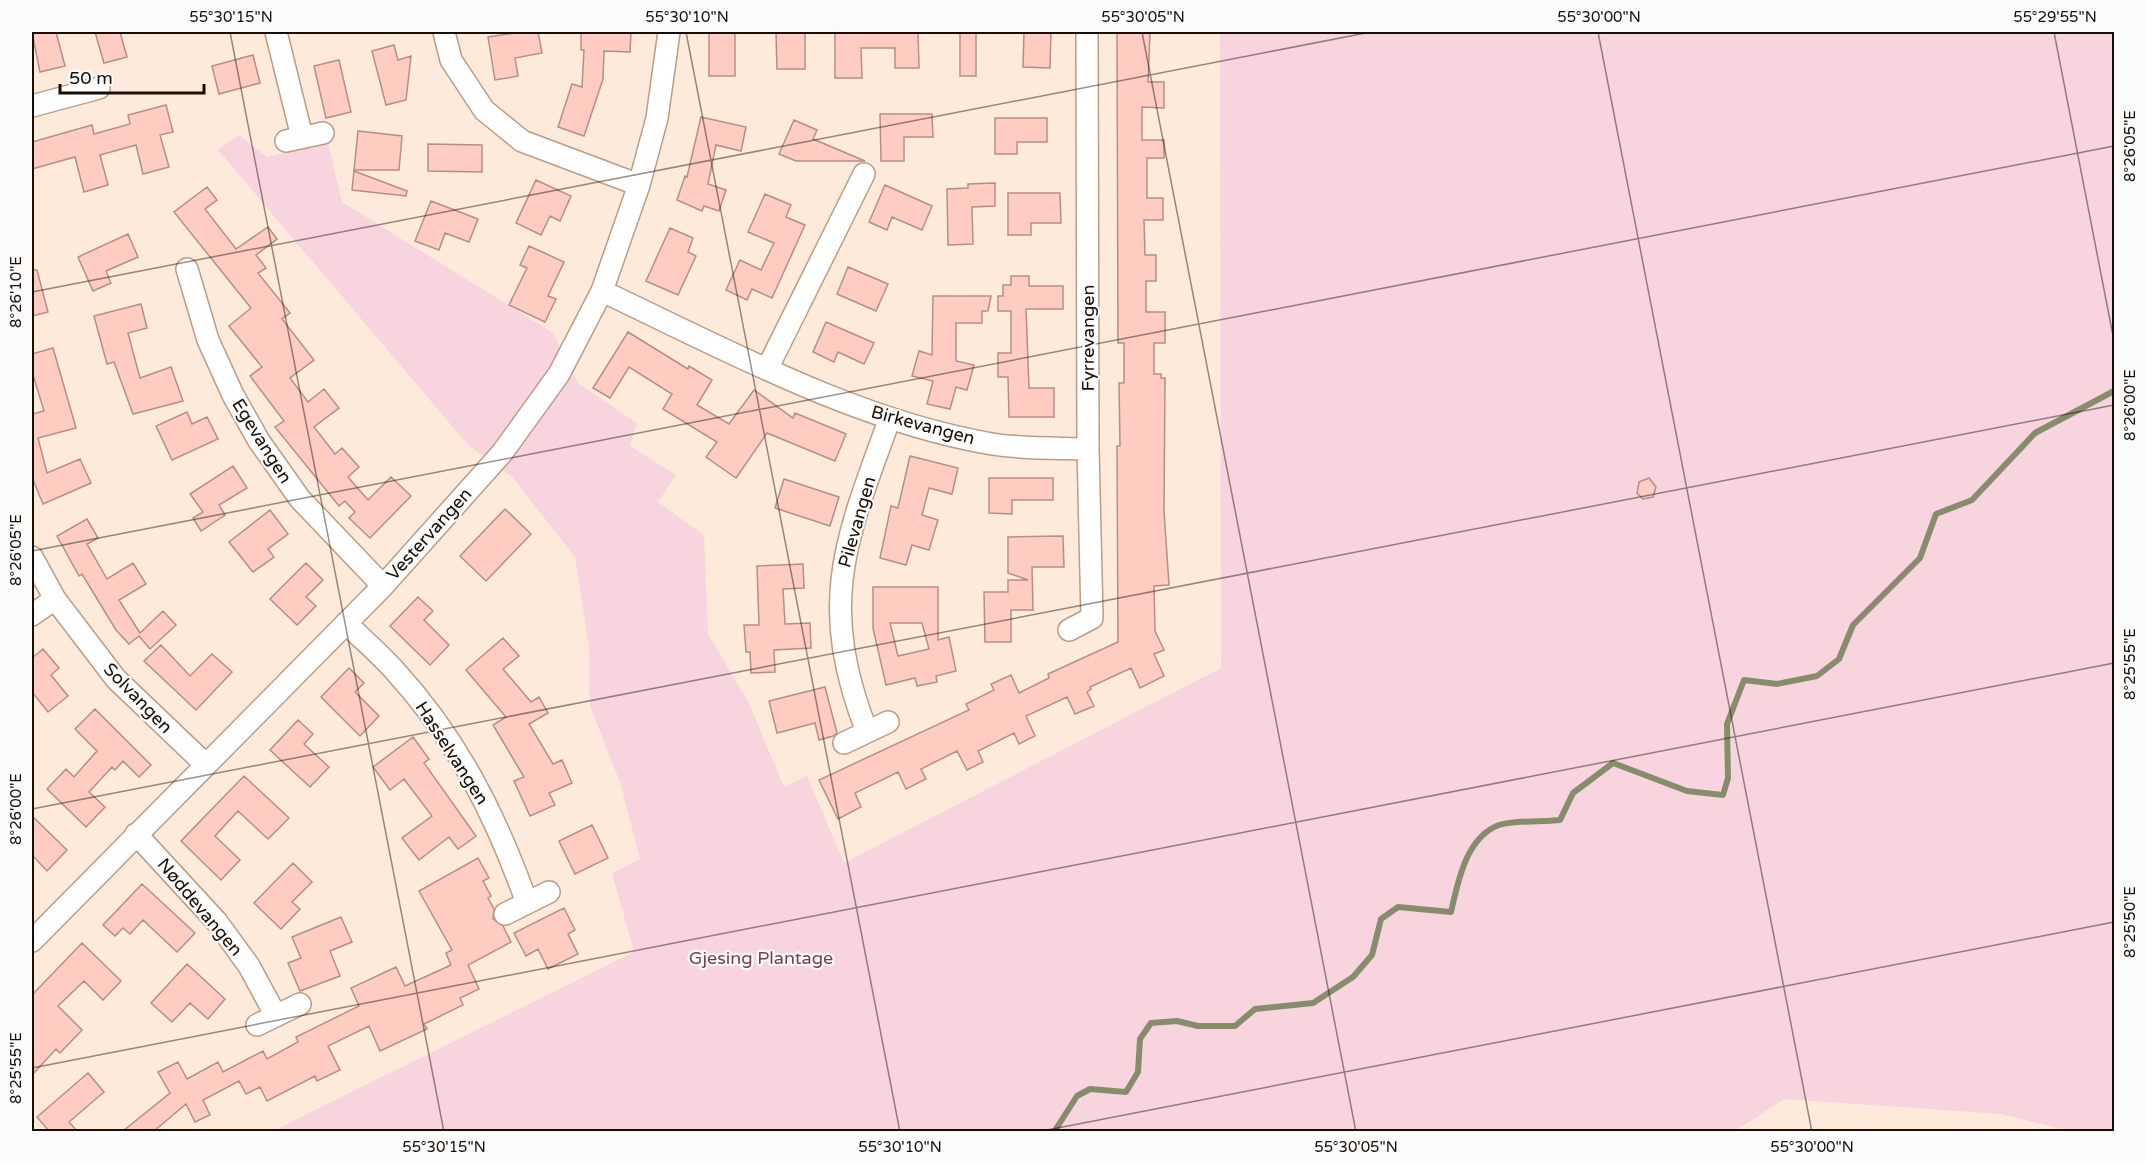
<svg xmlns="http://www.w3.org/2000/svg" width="2146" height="1163" viewBox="0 0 2146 1163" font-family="'Varela Round',sans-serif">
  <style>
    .green { fill: #f8d5de }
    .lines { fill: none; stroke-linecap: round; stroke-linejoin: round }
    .stream { stroke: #878d6c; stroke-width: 6 }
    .building { fill: #ffccc2; stroke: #b68e87; stroke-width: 1.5; fill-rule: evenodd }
    .minor-casing { stroke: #bb9d85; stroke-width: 24 }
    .minor { stroke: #fff; stroke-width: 21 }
    .ticks { fill: none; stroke: #180e06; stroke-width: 1.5; stroke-opacity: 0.45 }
    .labels { text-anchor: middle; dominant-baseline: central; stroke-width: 4.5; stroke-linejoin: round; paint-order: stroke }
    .street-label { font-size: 18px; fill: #180e06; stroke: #fbfbfb }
    .park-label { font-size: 18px; fill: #7a3c50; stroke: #fbfbfb }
    .neatline { fill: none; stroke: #180e06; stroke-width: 2 }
    .ticks-label { font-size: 15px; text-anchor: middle; fill: #180e06 }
  </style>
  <rect width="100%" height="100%" fill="#fdeada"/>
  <!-- green -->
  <path class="green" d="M1220,32H2114V1131H2069L2001,1114L1784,1099L1734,1132L273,1131L634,952L612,873L640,859L621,785L590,706L589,648L575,557L513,478L468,445L218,150L239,135L267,157L328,142L342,202L553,333L578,383L637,423L630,446L676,475L658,502L704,535L708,634L749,703L784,787L807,776L844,863L1221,668Z"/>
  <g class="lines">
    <!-- stream -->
    <path class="stream" d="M1054,1132L1077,1096L1090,1089L1126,1092L1138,1072L1140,1039L1151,1023L1177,1021L1198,1026H1235L1255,1009L1313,1003L1353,977L1372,955L1381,919L1398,907L1451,912C1458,882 1466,837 1499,825C1514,820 1543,822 1560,820L1573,793L1613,763L1687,791L1723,795L1728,778L1727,724L1744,680L1777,684L1817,676L1839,659L1853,625L1920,558L1936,514L1972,500L2035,433L2114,391"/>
  </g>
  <!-- building -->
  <path class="building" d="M32,32H56L65,66L40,72Z
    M95,32H120L127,57L104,63Z
    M521,32H538L542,53L515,58L518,76L495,80L488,37Z
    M581,32H631L630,52L604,51L603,79L584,136L558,127L572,84L582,87L584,50H581Z
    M709,32H735V76H709Z
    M776,32H805V69H777Z
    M835,32H918L919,68H895V48H861L862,78H835Z
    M960,32H976V76H960Z
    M1024,32H1051L1050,68L1023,67Z
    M1117,32H1150L1148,82H1164V108L1142,107V140H1164V158H1147V198H1163V220H1144L1145,255H1156V281H1146V312H1165V343H1154V374H1161V378H1165L1164,511L1169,585L1154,586L1155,631L1164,650L1154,654L1164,676L1140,688L1131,668L1090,687L1091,689L1087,692L1094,706L1075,714L1067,697L1026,716L1035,736L1019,744L1014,733L978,751L983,762L967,770L957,751L921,769L926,779L906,789L898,772L855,793L861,807L838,819L819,780L969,710L966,704L994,690L991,684L1011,675L1019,693L1049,678L1048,674L1118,642L1117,446H1120L1119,383H1124V343H1118Z
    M394,45L398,60L411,56L406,100L386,105L372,51Z
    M253,55L260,83L219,94L212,66Z
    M339,60L351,112L326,118L314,66Z
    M166,105L173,132L160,135L169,167L143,174L136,145L100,155L108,185L84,192L75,157L32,169V142L92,125L94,134L130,124L128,115Z
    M880,114H932L933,137H904V161H881Z
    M701,117L746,127L741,151L716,145L708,184L726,190L719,211L704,206L702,211L677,200L685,176L687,177Z
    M995,118H1047V142H1017V154H995Z
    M794,120L817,130L813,139L865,161H796L779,154Z
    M358,131L402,136L399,170H354Z
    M428,144L482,145V172L428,171Z
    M354,171L407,191L406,196L352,190Z
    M536,180L571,196L560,221L550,216L541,235L516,223Z
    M995,183V206L972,207L973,244L948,245L947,189L968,188V184Z
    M885,185L932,206L922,230L892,217L887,230L869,222Z
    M207,187L217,200L205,209L236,249L268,227L277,239L256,255L266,268L258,273L290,313L282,319L314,360L290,378L308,402L324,389L339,408L314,427L335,454L342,448L359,467L348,477L368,500L391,477L411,496L370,538L349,518L355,512L345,501L339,506L275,427L284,421L250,376L262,367L229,326L251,308L174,212Z
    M1008,193H1060L1061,223H1031V235H1008Z
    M765,194L791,205L786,217L805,225L772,298L752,289L747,300L726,290L740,260L761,270L774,243L748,232Z
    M431,201L478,219L469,242L445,233L439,250L415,241Z
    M670,228L693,238L688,252L696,256L678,295L646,281Z
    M128,234L138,257L106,271L111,283L93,291L78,257Z
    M529,246L564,262L548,296L556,299L545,322L509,305L527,268L520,265Z
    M848,267L888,284L876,311L837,294Z
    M32,270H37L48,312L32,316Z
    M1011,276H1029V286H1063V309H1026L1029,388H1054V417H1009L1008,377H998V353H1011V311H998V296H1003V285H1011Z
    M933,296H991L988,311H982V323H956V361L974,365L967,390L956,387L950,409L927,404L933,381L912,376L919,351L932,355Z
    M141,304L147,328L128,333L140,378L171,367L183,401L133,414L114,362L107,364L94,316Z
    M826,322L874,343L864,364L838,352L834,362L813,352Z
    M628,332L688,369L689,366L712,380L697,405L729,424L754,390L793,418L795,413L846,434L835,461L767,433L736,478L706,457L717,442L663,409L672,394L629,367L610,398L593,388Z
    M53,348L76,428L38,438L47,473L80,459L91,483L43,504L32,477V414L44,411L34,378L32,379V354Z
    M187,412L192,424L207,417L218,439L172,460L156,426Z
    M910,456L958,468L952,494L929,488L922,515L938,520L929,550L912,545L906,565L880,558L891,506L898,508Z
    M233,466L247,488L219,505L225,515L201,531L193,518L203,512L190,494Z
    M989,478H1053V500H1012V514L989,513Z
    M1649,478L1656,487L1653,497L1643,499L1637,493L1639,482Z
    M784,479L839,497L830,526L775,508Z
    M505,509L531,534L486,581L460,556Z
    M270,510L288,534L268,549L274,557L253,572L229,542Z
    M87,519L98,538L87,544L107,579L133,563L146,584L119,600L140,633L163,611L176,625L150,649L139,636L129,644L116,630L82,574L79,576L57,536Z
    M1063,536L1064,567H1032L1033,610H1011V642H985L984,592H1008V580H1028L1008,573V537Z
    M306,563L323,580L306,597L316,606L297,625L270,599Z
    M803,564L804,588L783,589L785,624L810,623L811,648L774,650L775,672L751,673L750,652H746L744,625H759L757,566Z
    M873,587H938V640L949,637L956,671L936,676L937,682L917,686L915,678L886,685L873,628ZM890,623H922L929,649L898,656Z
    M418,597L433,611L424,620L449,645L430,665L390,626Z
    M503,638L519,656L503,669L531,702L539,697L548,713L529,724L553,764L562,760L572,783L549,793L555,805L530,816L514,781L524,777L493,725L506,717L466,670Z
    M161,645L190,676L212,654L232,672L196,710L144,661Z
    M43,649L59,668L51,675L68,696L48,712L32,692V658Z
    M349,668L364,683L355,692L379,716L360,736L321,697Z
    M825,687L837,733L833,736L819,740L815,723L777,733L769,701Z
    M95,709L151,765L139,777L123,761L115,770L112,767L89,792L105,807L86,827L47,789L66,769L74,777L97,751L75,729Z
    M298,720L313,734L304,744L329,767L310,787L270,750Z
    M413,737L429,759L424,763L476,836L458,849L449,837L419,860L402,838L432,816L404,779L390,790L373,767Z
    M244,776L289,818L268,839L238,811L215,836L240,860L221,880L181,841Z
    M32,816L67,850L47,871L32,855Z
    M592,825L608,858L575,874L559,841Z
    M478,858L489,878L483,881L491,896L488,898L494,909L493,919L503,926L511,942L468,965L479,989L460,998L463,1005L424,1024L427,1029L380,1051L369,1026L328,1046L340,1070L317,1081L315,1076L267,1101L260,1087L246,1094L239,1081L203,1100L210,1115L195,1122L186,1104L154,1131H123L170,1093L158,1072L178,1062L187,1079L218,1062L223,1072L263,1051L267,1059L298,1042L296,1037L359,1006L351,988L396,967L405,986L451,965L446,953L452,950L419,891Z
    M293,863L312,882L292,902L300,909L281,929L254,903Z
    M142,884L195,933L177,952L143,920L130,934L123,928L115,936L103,925Z
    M564,908L575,930L568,934L578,954L548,969L538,949L526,956L514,933Z
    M341,917L352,942L330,951L340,976L300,991L288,963L301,958L292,937Z
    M82,943L121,981L103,1000L84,981L58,1006L82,1030L60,1053L56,1049L32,1075V995Z
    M187,964L225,999L208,1019L190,1003L172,1022L151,1003Z
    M88,1073L104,1092L69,1122L77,1131H49L37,1117Z"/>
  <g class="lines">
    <!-- minor casing -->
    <g class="minor-casing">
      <path id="minor" d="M276,32L302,137
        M444,32L451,60L484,110L522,141L639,185
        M32,106L99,88
        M286,141L323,133
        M187,269L208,340L233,395L259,441L300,499L383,586
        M602,291C725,349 856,421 992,444C1023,449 1056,448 1088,449
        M767,369L864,174
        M32,557L55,599L116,679L205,764
        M32,615L55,599
        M346,623C362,639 380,654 395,671C458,740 496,816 527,903
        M1069,630L1092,618L1088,449L1087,32
        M867,732C817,603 845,541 890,418
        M844,743L888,722
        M136,834L217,922L249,966L276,1016
        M505,914L549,892
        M32,941L383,586L502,453L559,374L602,291L639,185L657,118L669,32
        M257,1025L300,1004"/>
    </g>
    <!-- minor -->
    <use href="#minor" class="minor"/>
  </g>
  <!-- ticks -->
  <path class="ticks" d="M230,32L444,1132M686,32L900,1132M1142,32L1356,1132M1598,32L1812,1132M2054,32L2114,341M32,33L39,32M32,292L1371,32M32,551L2114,146M32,809L2114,405M32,1068L2114,663M1037,1132L2114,922"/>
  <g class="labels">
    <!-- street labels -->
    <g class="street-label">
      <text transform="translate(1088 338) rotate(-90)">Fyrrevangen</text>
      <text transform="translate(923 425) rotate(15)">Birkevangen</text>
      <text transform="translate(262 441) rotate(58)">Egevangen</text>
      <text transform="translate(857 522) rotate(-74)">Pilevangen</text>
      <text transform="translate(429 534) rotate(-48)">Vestervangen</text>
      <text transform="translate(138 698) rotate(46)">Solvangen</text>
      <text transform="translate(452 753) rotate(57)">Hasselvangen</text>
      <text transform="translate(200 907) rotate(50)">Nøddevangen</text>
    </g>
    <!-- park labels -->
    <g class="park-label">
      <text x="761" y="958">Gjesing Plantage</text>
    </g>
  </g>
  <!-- border -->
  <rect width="2146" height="1163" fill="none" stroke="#fbfbfb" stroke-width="66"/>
  <!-- scale -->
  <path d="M60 84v9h144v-9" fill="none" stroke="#180e06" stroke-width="3"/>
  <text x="69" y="84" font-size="18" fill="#180e06" stroke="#fbfbfb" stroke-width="4.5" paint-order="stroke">50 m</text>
  <rect x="33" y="33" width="2080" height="1097" class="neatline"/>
  <g class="ticks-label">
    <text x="231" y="22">55°30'15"N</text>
    <text x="687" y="22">55°30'10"N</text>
    <text x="1143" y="22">55°30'05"N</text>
    <text x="1599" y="22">55°30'00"N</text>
    <text x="2055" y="22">55°29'55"N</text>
    <text transform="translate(2130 146) rotate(-90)" y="5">8°26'05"E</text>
    <text transform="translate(16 292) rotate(-90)" y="5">8°26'10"E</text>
    <text transform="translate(2130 405) rotate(-90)" y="5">8°26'00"E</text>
    <text transform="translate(16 550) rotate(-90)" y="5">8°26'05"E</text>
    <text transform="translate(2130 664) rotate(-90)" y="5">8°25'55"E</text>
    <text transform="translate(16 809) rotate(-90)" y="5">8°26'00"E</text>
    <text transform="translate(2130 922) rotate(-90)" y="5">8°25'50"E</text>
    <text transform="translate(16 1068) rotate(-90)" y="5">8°25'55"E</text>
    <text x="444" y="1152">55°30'15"N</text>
    <text x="900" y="1152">55°30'10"N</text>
    <text x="1356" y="1152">55°30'05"N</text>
    <text x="1812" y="1152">55°30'00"N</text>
  </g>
</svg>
